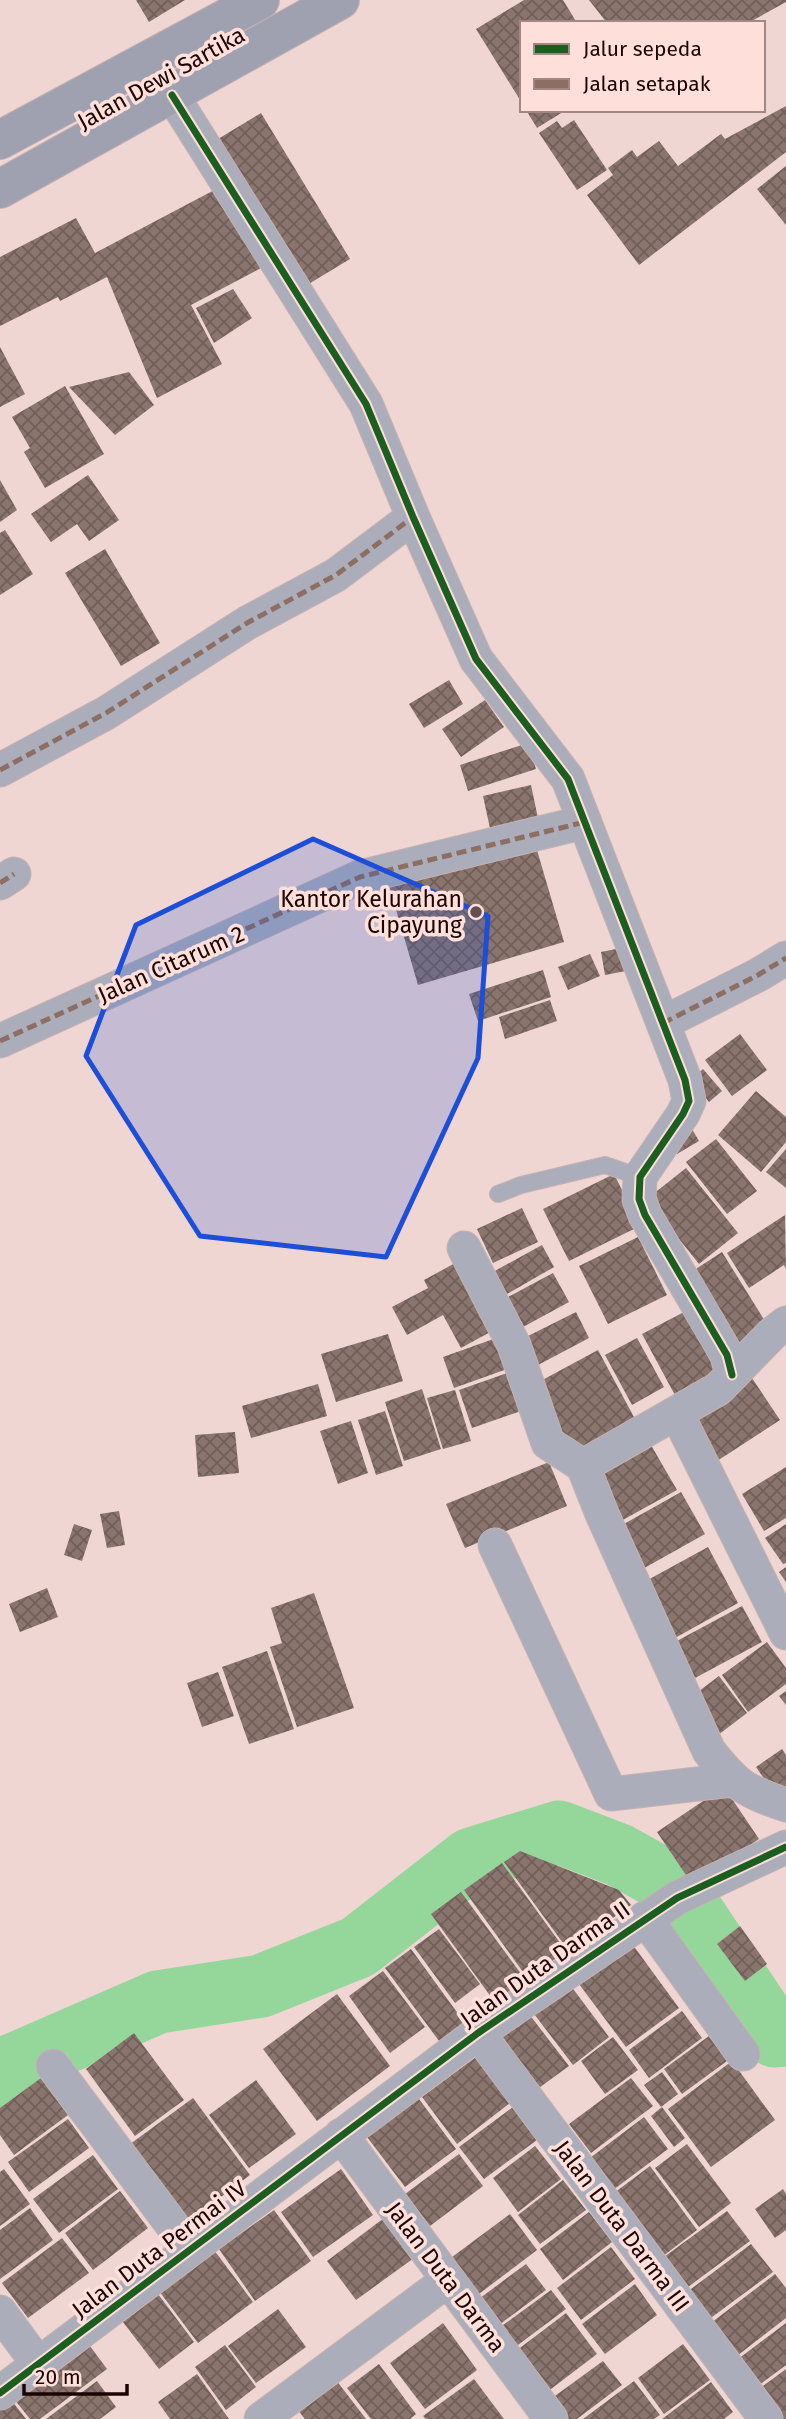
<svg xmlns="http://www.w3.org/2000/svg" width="786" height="2419" viewBox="0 0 786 2419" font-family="'Fira Sans',sans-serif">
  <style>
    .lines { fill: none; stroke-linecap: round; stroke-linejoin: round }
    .river { stroke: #95d79a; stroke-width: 63 }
    .building { fill: url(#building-cross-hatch) }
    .service-casing { stroke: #c6b2b0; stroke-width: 18 }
    .minor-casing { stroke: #c6b2b0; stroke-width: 35 }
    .trunk-casing { stroke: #c6b2b0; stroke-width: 40 }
    .service { stroke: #acadba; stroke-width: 16 }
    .minor { stroke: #acadba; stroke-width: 33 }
    .trunk { stroke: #9fa0b0; stroke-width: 38 }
    .quiet { stroke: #8d6e63; stroke-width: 5; stroke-dasharray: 10 5; stroke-linecap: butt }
    .cycleway-casing { stroke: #fedfda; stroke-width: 11 }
    .cycleway { stroke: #1b5e20; stroke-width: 7 }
    .marked { fill: #1d4ed8; fill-opacity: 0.2; stroke: #1d4ed8; stroke-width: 5; stroke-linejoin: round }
    .poi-dot { fill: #654e4c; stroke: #fedfda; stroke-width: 2.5 }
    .labels { text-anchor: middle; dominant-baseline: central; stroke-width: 7; stroke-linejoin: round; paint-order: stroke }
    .street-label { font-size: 23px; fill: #1b0403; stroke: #fedfda }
    .poi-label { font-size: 23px; fill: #1b0403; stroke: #fedfda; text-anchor: end }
  </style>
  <defs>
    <pattern id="building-cross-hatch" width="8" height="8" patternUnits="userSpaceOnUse" patternTransform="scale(1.75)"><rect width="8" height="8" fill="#8a756e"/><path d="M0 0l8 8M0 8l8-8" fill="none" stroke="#705e58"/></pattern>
  </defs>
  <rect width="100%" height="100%" fill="#efd6d3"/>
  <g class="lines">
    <!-- river -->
    <path class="river" d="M0,2084L13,2065L158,2002L261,1986L358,1947L471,1859L559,1832L619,1855L675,1886L775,2036L786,2035"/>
  </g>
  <!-- building -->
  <path class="building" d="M136,0H185L149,22Z
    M524,0H563L577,23H522V103L476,29Z
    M589,0H786V2L748,23H607Z
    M786,106V152L639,265L587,195L613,175L608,168L632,150L637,157L659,141L678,166L721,134L725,139Z
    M526,110H566L537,128Z
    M261,113L350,259L307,285L218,139Z
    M574,120L607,170L577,190L539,133L557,121L562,128Z
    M786,166V225L757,189Z
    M220,187L263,267L191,305L222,364L157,398L107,277L60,301L58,297L0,326V257L76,218L95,253Z
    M233,289L252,318L214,343L196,308Z
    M0,347L25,394L0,407Z
    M129,372L154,405L115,435L69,387Z
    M65,386L104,454L45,488L24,452L30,448L12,417Z
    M88,475L119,520L89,541L77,524L51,542L31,514Z
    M0,480L17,510L0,522Z
    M5,530L33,574L0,595V533Z
    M105,549L160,643L121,666L65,573Z
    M449,680L463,704L424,728L409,704Z
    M485,700L504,727L461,757L442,729Z
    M528,743L536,769L468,791L460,765Z
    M531,785L539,823L491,833L483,796Z
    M534,840L564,942L418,985L388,882Z
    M631,946L636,969L605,975L601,952Z
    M590,954L600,976L568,990L558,967Z
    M543,970L551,997L478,1021L469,994Z
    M550,1000L557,1021L505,1039L499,1017Z
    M740,1034L767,1070L732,1096L705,1060Z
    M703,1069L722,1091L709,1102L691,1079Z
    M756,1091L786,1117V1142L761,1172L718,1135Z
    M692,1129L699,1141L677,1154L670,1142Z
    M716,1139L757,1191L727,1214L686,1162Z
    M786,1149V1188L766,1172Z
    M686,1168L738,1233L699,1264L647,1199Z
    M614,1174L640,1226L569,1261L543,1209Z
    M522,1208L538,1242L493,1263L477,1229Z
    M785,1215L786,1269L784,1265L749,1288L727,1253Z
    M638,1237L667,1295L608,1324L579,1266Z
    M542,1245L554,1267L495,1301L482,1278Z
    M722,1252L770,1329L736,1351L688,1274Z
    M457,1262L494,1330L461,1348L443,1315L407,1335L392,1307L428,1288L424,1280Z
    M553,1273L569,1302L512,1333L495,1304Z
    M576,1312L589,1338L538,1365L524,1338Z
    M684,1312L718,1375L676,1397L642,1334Z
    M388,1334L403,1381L336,1402L321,1354Z
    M499,1337L510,1368L454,1388L443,1357Z
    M637,1338L664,1387L632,1405L605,1355Z
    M598,1350L635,1419L572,1453L535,1384Z
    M513,1371L527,1409L472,1428L459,1390Z
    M752,1378L780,1420L714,1463L686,1421Z
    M318,1384L327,1416L251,1438L242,1406Z
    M422,1389L441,1449L404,1461L385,1402Z
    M455,1390L471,1441L443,1449L427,1398Z
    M385,1411L403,1466L376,1475L358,1420Z
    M351,1421L368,1473L338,1484L320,1431Z
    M235,1432L239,1473L198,1477L195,1435Z
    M648,1440L677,1490L621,1521L592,1471Z
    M549,1462L567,1506L465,1548L446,1504Z
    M786,1467V1518L764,1531L742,1494Z
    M681,1492L705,1534L639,1571L615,1529Z
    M119,1511L125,1545L107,1548L100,1514Z
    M74,1524L92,1530L82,1561L64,1555Z
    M786,1524V1563L783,1564L765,1538Z
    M708,1547L738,1603L675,1638L644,1582Z
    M786,1567V1582L779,1572Z
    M47,1588L58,1617L20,1632L9,1604Z
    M314,1593L354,1708L297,1727L270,1647L282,1643L271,1608Z
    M742,1606L762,1642L695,1678L675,1642Z
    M767,1642L786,1668V1684L748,1712L722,1675Z
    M267,1651L294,1729L249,1744L222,1667Z
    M218,1672L234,1716L202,1727L187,1683Z
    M719,1676L747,1713L718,1735L691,1697Z
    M786,1691V1705L779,1696Z
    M782,1749L786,1755V1787L775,1795L756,1767Z
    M724,1787L759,1839L692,1884L657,1832Z
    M520,1851L619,1890L631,1905L568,1950L504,1862Z
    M502,1863L566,1951L528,1979L464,1890Z
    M461,1892L530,1986L499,2008L431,1914Z
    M740,1926L767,1964L745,1981L717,1944Z
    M439,1929L480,1984L455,2003L414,1947Z
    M630,1941L679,2008L626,2047L576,1980Z
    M411,1949L467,2026L442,2045L385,1968Z
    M383,1971L425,2027L390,2053L349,1996Z
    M568,1982L609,2037L573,2065L531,2010Z
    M337,1994L390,2066L317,2121L263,2049Z
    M682,2011L702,2038L649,2078L629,2050Z
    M529,2014L569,2066L532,2093L494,2041Z
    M134,2033L184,2100L135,2136L86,2069Z
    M709,2036L727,2061L682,2094L664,2069Z
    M613,2037L638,2070L605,2094L581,2061Z
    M476,2057L510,2103L457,2144L422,2097Z
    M732,2061L775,2120L711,2167L668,2109Z
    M662,2072L678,2094L661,2107L644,2085Z
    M41,2078L68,2115L14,2155L0,2135V2108Z
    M631,2078L653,2106L591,2153L569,2124Z
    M256,2080L296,2134L249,2168L209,2115Z
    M193,2098L250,2175L180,2228L122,2150Z
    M419,2099L456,2149L405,2187L367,2137Z
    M513,2107L537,2140L484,2179L459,2147Z
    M662,2107L685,2138L674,2147L651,2116Z
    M644,2117L668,2149L605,2196L582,2164Z
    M68,2119L89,2148L29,2192L8,2162Z
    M687,2144L731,2203L699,2227L655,2168Z
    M535,2146L561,2179L518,2212L493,2178Z
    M459,2154L483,2186L430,2226L405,2194Z
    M93,2155L118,2189L59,2233L33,2199Z
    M650,2166L697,2230L654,2263L606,2199Z
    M4,2169L30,2204L0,2226V2172Z
    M341,2169L373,2215L313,2257L281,2212Z
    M563,2180L586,2210L540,2244L518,2215Z
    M783,2189L786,2194V2230L775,2238L755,2209Z
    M120,2191L148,2228L93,2270L65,2233Z
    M30,2208L53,2240L0,2279V2230Z
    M274,2210L311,2261L255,2301L219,2249Z
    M727,2211L750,2241L676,2296L653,2265Z
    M589,2212L612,2242L563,2280L540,2249Z
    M510,2214L537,2250L471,2300L444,2263Z
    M384,2218L414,2258L356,2300L327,2261Z
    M62,2238L89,2273L28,2318L2,2283Z
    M751,2244L773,2272L704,2323L683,2295Z
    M211,2246L253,2302L198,2343L156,2287Z
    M611,2247L635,2279L581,2320L557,2288Z
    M526,2264L546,2290L492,2330L472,2304Z
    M775,2274L786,2288V2318L733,2359L707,2326Z
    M635,2284L657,2315L605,2354L582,2324Z
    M152,2286L194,2342L159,2369L116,2313Z
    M551,2290L566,2309L510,2351L495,2331Z
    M278,2309L306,2347L256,2383L228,2346Z
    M566,2313L597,2354L543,2395L512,2354Z
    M443,2323L477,2370L425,2409L390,2363Z
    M786,2323V2365L754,2389L734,2362Z
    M84,2338L107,2369L40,2419H30L10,2394Z
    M683,2344L710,2380L664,2414L638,2378Z
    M225,2345L256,2387L226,2410L195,2367Z
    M603,2361L622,2385L577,2419H561L548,2401Z
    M379,2364L416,2414L410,2419H371L347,2388Z
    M786,2369V2419H770L751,2395Z
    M197,2374L229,2419H170L158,2402Z
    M474,2379L504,2419H426L423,2416Z
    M336,2380L366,2419H305L297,2409Z
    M97,2381L116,2407L100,2419H46Z
    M634,2381L660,2415L654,2419H583Z
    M711,2382L733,2412L724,2419H662Z
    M12,2401L26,2419H0V2410Z"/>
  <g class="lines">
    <!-- service casing -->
    <g class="service-casing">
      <path id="service" d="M498,1194L521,1185L605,1165L640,1177"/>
    </g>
    <!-- minor casing -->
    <g class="minor-casing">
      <path id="minor" d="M172,95L366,404L413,517L476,659L568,779L685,1080L689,1101L683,1114L640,1177L639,1199L645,1215L727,1355L732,1375
        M0,770L106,713L247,623L336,575L413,517
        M0,883L14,874
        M663,1023L758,975L786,958
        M0,1041L360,877L585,822
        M464,1248L514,1345L548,1443L583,1466L602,1514L709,1751C737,1786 743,1790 786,1805
        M685,1430L786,1633
        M583,1466L718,1389L772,1334L786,1323
        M495,1545L611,1794L732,1780
        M645,1918L743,2054
        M478,2033L766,2419
        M53,2066L190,2249
        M341,2135L551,2419
        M0,2312L38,2364
        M0,2393L478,2033L677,1898L786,1847
        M261,2419L448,2280"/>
    </g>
    <!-- trunk casing -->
    <g class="trunk-casing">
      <path id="trunk" d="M0,140L260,0
        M0,189L340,0"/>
    </g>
    <!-- service -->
    <use href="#service" class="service"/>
    <!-- minor -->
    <use href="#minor" class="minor"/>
    <!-- trunk -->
    <use href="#trunk" class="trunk"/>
    <!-- quiet -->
    <path class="quiet" d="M0,770L106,713L247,623L336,575L413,517
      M0,883L14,874
      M663,1023L758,975L786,958
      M0,1041L360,877L585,822"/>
    <!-- cycleway casing -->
    <g class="cycleway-casing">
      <path id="cycleway" d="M172,95L366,404L413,517L476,659L568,779L685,1080L689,1101L683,1114L640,1177L639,1199L645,1215L727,1355L732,1375
        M0,2393L478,2033L677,1898L786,1847"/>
    </g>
    <!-- cycleway -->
    <use href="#cycleway" class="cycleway"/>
  </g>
  <!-- marked area -->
  <path class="marked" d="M313,839L488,916L478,1058L386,1257L200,1236L86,1056L136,925Z"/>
  <!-- markers -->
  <circle class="poi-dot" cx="476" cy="912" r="7"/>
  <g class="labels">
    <!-- street labels -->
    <g class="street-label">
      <text transform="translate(161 78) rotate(-29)">Jalan Dewi Sartika</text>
      <text transform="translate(171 964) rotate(-24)">Jalan Citarum 2</text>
      <text transform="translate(545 1964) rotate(-35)">Jalan Duta Darma II</text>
      <text transform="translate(622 2226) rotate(53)">Jalan Duta Darma III</text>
      <text transform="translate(159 2249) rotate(-37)">Jalan Duta Permai IV</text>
      <text transform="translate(446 2277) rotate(53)">Jalan Duta Darma</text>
    </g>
    <!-- poi labels -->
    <g class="poi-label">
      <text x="462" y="899">Kantor Kelurahan<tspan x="462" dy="26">Cipayung</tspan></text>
    </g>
  </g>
  <!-- legend -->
  <rect x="520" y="21" width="245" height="91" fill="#fedfda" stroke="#a38784" stroke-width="2"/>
  <rect x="534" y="44" width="35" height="10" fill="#1b5e20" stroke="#a38784" stroke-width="2"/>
  <text x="583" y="56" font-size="21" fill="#1b0403">Jalur sepeda</text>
  <rect x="534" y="79" width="35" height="10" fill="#8d6e63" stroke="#a38784" stroke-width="2"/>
  <text x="583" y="91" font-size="21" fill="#1b0403">Jalan setapak</text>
  <!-- scale -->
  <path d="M24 2384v10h103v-10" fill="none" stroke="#1b0403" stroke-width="3.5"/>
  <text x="35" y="2384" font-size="21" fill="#1b0403" stroke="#fedfda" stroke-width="5" paint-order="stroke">20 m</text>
</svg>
